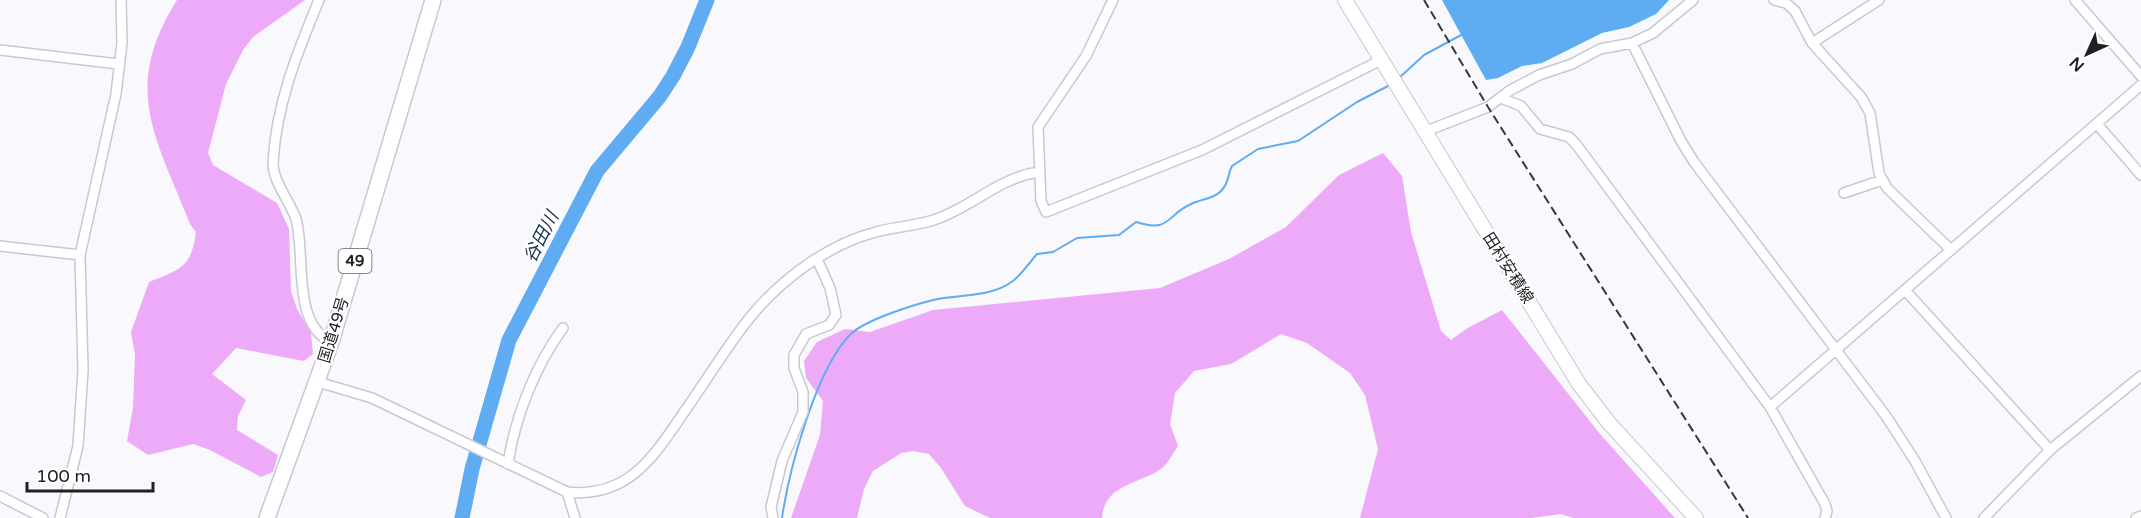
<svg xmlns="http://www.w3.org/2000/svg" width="2141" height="518" viewBox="0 0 2141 518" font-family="'Varela Round','Noto Sans JP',sans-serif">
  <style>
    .forest { fill: #ecaaf8 }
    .water { fill: #5facf2 }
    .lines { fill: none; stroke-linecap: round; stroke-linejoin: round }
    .stream { stroke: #5facf2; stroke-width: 2 }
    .river { stroke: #5facf2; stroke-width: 15 }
    .minor-casing { stroke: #c7c8d4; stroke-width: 12 }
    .secondary-casing { stroke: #c7c8d4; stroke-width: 16 }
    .trunk-casing { stroke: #c7c8d4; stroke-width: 18 }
    .minor { stroke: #fff; stroke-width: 9 }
    .secondary { stroke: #fff; stroke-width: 14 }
    .trunk { stroke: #fff; stroke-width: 15 }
    .rail { stroke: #36363b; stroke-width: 2; stroke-dasharray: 9 4.5; stroke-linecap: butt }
    .labels { text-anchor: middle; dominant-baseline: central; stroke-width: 4.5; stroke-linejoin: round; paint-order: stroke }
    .shield { fill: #fff; stroke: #626266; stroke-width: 1.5 }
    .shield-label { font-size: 15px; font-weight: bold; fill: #1f1f24 }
    .street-label { font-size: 16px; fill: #1f1f24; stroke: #fff }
    .water-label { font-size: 18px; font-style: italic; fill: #12324e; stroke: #fff }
  </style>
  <rect width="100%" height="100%" fill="#f8f8fd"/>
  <!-- forest -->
  <path class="forest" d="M177,0H305L253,37L243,50L226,84L208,153L213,165L277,203L289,229L291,291L297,309L311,333L313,354L304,361L236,348L212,374L246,400L238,416L237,430L278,455L273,472L261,477L210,450L193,444L148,455L127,441L133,408L135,355L131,332L149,282C181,269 191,268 196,232L190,224C156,137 121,89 177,0Z
    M1383,153L1402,176L1411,232L1441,331L1451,340L1466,329L1502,310L1600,434L1675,518H1573L1561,514L1531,518H1360L1378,449L1365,395L1350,373L1307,343L1281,334L1231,364L1194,371L1175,393L1170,424L1178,446C1173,453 1168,464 1161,469C1138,484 1104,485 1102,518H990L965,506L941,468L929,454L913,451L901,453L873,471L864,489L857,518H791L820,435L823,401L806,378L804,361L817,342L845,329L870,332L933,310L1160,288L1229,259L1286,227L1339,175Z"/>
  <!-- water -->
  <path class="water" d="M1442,0H1669L1656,14L1629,27L1602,33L1542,63L1522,66L1498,78L1486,80Z"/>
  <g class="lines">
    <!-- stream -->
    <path class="stream" d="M1399,78L1424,55L1463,34
      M782,518C789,470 817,364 853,332C869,319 913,305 933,300C960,294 990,298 1013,281C1022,274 1029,263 1037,254L1053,252L1077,238L1119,235L1136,222C1171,233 1166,215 1191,204C1201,199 1214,199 1221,191C1230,182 1227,175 1232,166L1258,149L1298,141L1357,102L1390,85"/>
    <!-- river -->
    <path class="river" d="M462,518L472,469L509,340L597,171L660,96L673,76L688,47L707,0"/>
    <!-- minor casing -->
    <g class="minor-casing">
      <path id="minor" d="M319,0C297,53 276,105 273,163C273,182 290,201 296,219C306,254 291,323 331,342
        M1113,0L1086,56L1038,127L1041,201L1046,212L1202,150L1381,60
        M1774,0L1786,3L1795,11L1812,43L1861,97L1870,113L1879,173L1887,188L1950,249
        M2075,0L2141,76
        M1632,43L1681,141L1694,162L1886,416L1915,461L1946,518
        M1812,43L1879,0
        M0,50L118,64
        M1501,98L1521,106L1540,129L1569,137L1576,144L1770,407
        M2097,124L2141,175
        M1424,132L1488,107L1509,91L1539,75L1572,64L1600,49L1632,43L1653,33L1693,0
        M1844,193L1882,180
        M0,246L80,255
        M1905,290L2050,450
        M318,382L372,398L567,492C632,499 657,451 689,405C710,375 729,343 752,315C783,278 829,244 876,232C897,226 920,226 939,218C974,205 1001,177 1039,172
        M508,464C515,417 535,366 563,328
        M567,492L575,518
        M0,496L43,518
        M60,518L78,446L83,370L80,255L116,94L122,43L121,0
        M773,518L771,507L782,461L803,412V392L794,368V355L806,334L829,325L836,315L830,288L817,259
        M1825,518L1827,511L1825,504L1770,407L2141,85
        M1984,518L2050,450L2141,376
        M2136,518L2141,516"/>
    </g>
    <!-- secondary casing -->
    <g class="secondary-casing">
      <path id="secondary" d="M1345,0L1579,384L1609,423L1696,518"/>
    </g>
    <!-- trunk casing -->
    <g class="trunk-casing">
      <path id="trunk" d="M267,518L331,342L433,0"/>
    </g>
    <!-- minor -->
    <use href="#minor" class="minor"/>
    <!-- secondary -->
    <use href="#secondary" class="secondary"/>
    <!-- trunk -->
    <use href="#trunk" class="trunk"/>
    <!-- rail -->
    <path class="rail" d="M1424,0L1488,107L1748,518"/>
  </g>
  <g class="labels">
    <!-- shield labels -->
    <rect class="shield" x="338.5" y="249" width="33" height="24" rx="4.5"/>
    <g class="shield-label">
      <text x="355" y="261">49</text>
    </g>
    <!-- street labels -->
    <g class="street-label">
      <text transform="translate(1508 268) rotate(58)">田村安積線</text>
      <text transform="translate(334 330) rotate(-73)">国道49号</text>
    </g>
    <!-- water labels -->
    <g class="water-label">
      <text transform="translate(541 237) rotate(-63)">谷田川</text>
    </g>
  </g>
  <!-- north arrow -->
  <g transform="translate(2087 54) rotate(225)" stroke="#ffffff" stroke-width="4.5" paint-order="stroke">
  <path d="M0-4.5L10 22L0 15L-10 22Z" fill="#1f1f24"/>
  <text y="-9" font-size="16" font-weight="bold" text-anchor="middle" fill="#1f1f24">N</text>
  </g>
  <!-- scale -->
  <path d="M27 482v9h126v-9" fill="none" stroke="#1f1f24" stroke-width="3"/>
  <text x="36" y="482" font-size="18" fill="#1f1f24" stroke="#ffffff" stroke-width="4.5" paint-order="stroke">100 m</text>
</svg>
